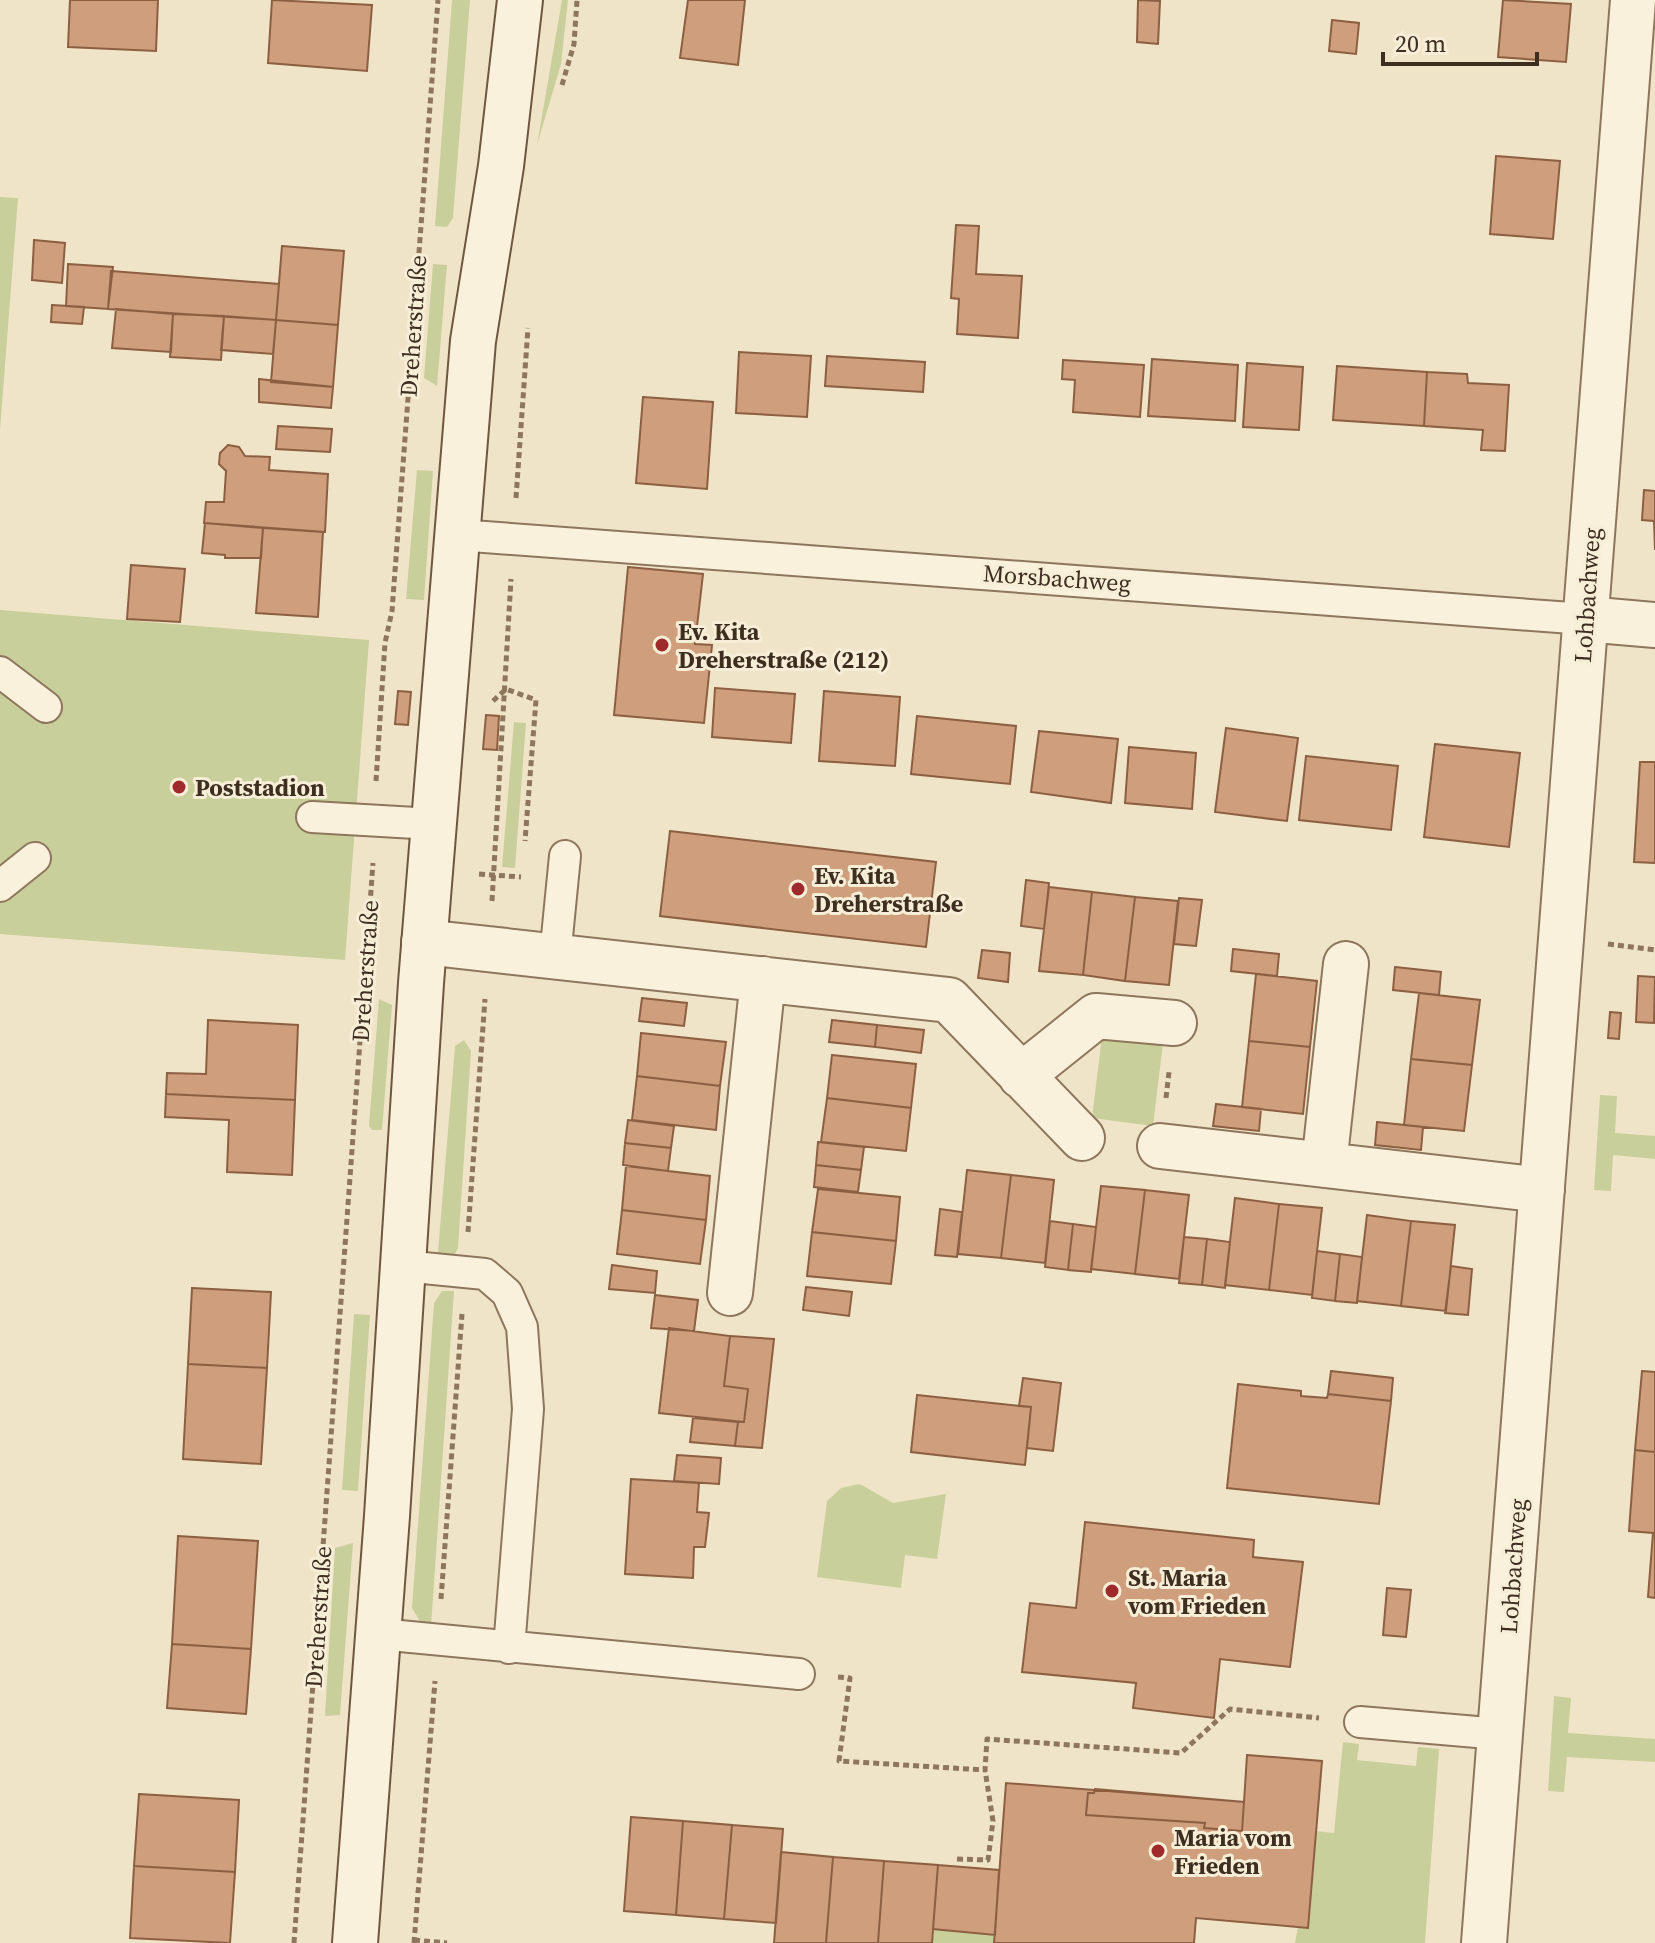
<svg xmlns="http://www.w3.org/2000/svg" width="1655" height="1943" viewBox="0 0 1655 1943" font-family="'Source Serif 4',serif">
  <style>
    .green { fill: #c9cf9b }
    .building { fill: #cf9f7d; stroke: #8d5f41; stroke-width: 2 }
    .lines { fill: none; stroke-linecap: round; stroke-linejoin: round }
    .service-casing { stroke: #8d765c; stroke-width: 34 }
    .minor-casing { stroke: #8d765c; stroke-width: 48 }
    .secondary-casing { stroke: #6f573f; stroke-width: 48 }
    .path { stroke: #8d765c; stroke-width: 5; stroke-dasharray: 6 4; stroke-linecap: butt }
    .service { stroke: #faf1dc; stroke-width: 30 }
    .minor { stroke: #faf1dc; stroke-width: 44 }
    .secondary { stroke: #faf1dc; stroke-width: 44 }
    .poi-dot { fill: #9e2a2b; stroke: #f7eed8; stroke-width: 3 }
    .labels { text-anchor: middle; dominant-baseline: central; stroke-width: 6; stroke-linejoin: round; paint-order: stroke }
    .street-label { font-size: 24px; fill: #3d2e20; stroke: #f7eed8 }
    .poi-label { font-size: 24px; font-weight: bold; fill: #3d2e20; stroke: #f7eed8; text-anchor: start }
  </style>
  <rect width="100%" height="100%" fill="#f0e4c8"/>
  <!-- green -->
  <path class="green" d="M452,0H470L453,218L447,227L435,226Z
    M562,0H568L561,64L537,145Z
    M0,197L18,198L0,430Z
    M433,264L447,265L437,386L424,378Z
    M417,470L433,471L424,600L406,599Z
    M0,610L369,640L345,960L0,934Z
    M514,722L526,723L515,868L502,867Z
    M379,999L392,1005L382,1130H372L369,1126Z
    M1102,1036L1163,1043L1153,1126L1092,1118Z
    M464,1040L471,1051L458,1248L453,1258H446L438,1252L455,1046Z
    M1600,1095L1617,1096L1615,1133L1655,1136V1159L1613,1155L1611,1191L1594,1190Z
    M442,1291H454L431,1627L421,1623L412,1608L434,1303Z
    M354,1314L370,1315L358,1491L342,1490Z
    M860,1484L893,1503L946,1494L937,1559L905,1555L901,1588L817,1577L827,1501L841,1488Z
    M353,1543L340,1715L325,1716L335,1548Z
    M1554,1696L1571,1698L1568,1733L1655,1739V1762L1567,1757L1564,1792L1548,1791Z
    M1343,1742L1359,1744L1357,1760L1416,1766L1418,1747L1439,1749L1425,1943H1295L1316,1831L1334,1833Z
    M933,1929L995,1935L994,1943H932Z"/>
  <!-- building -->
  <path class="building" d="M70,0H158L156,51L68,47Z
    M272,0L372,5L367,71L268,63Z
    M688,0H745L738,65L680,58Z
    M1138,0L1160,1L1158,44L1137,42Z
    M1503,0L1571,4L1566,62L1498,57Z
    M1332,20L1359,23L1356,54L1329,51Z
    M1496,156L1560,161L1553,239L1490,234Z
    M956,225L979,226L976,274L1022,276L1018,338L957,334L959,299L951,298Z
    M34,240L65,243L62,283L32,280Z
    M282,246L344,251L338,325L276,320Z
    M68,264L113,267L108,309L66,306Z
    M111,271L279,284L276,320L108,309Z
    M52,305L84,307L82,324L51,322Z
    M116,309L173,314L171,352L112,348Z
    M173,314L224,316L221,360L170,357Z
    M224,316L276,320L273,354L221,350Z
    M276,320L338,325L333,387L271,382Z
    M739,352L811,356L807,417L736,413Z
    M827,356L925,362L923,392L825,386Z
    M1152,359L1238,365L1235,421L1148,416Z
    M1063,360L1144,365L1140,417L1073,412L1075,380L1062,379Z
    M1247,363L1303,367L1299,430L1243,427Z
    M1337,366L1427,372L1424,426L1333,420Z
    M1427,372L1467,374L1468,383L1509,385L1505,451L1481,450L1483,430L1424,426Z
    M259,379L333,387L331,408L259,402Z
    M643,397L713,402L707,489L636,483Z
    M278,426L332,429L330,452L276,449Z
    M228,445L239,447L245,456L270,457L269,470L328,474L325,532L204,523L206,502H224L226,471L219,464L220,453Z
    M1644,490L1655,491V550L1654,521L1642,520Z
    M205,523L263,528L261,558H225V555L202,553Z
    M263,528L323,532L318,617L256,613Z
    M131,565L185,569L180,622L127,619Z
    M628,567L703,574L695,644L712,645L704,723L614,715Z
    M715,688L795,694L791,743L712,737Z
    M398,691L411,692L408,725L395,724Z
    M824,691L900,697L895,766L819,761Z
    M486,715L499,716L497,750L483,749Z
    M917,716L1016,726L1010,784L911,774Z
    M1226,728L1298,738L1287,821L1215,812Z
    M1039,731L1118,739L1111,803L1031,792Z
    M1435,744L1520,753L1509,847L1424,837Z
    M1129,747L1196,753L1192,809L1125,803Z
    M1306,756L1398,766L1391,830L1299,820Z
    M1640,762H1655V863L1634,862Z
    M670,831L936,862L926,947L660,916Z
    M1026,880L1049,883L1044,929L1021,926Z
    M1049,887L1092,892L1083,975L1039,971Z
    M1092,892L1135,897L1125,981L1083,975Z
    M1135,897L1178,901L1169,985L1125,981Z
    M1179,898L1202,900L1196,946L1174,944Z
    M1233,949L1279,954L1277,976L1231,971Z
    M982,950L1010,953L1008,982L978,978Z
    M1395,967L1441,972L1439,995L1393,990Z
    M1256,974L1317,981L1310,1047L1249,1041Z
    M1638,976L1655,977L1654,1023L1636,1022Z
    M1419,993L1480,1000L1472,1065L1411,1059Z
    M642,998L687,1003L684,1026L639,1021Z
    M1610,1012L1621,1013L1619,1039L1608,1038Z
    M208,1020L298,1025L295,1100L166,1094L167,1073L206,1074Z
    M832,1020L877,1025L875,1047L829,1042Z
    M877,1025L924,1030L921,1053L875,1047Z
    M641,1033L726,1042L720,1086L637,1076Z
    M1249,1041L1310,1047L1303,1114L1242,1107Z
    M832,1055L916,1064L911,1108L827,1098Z
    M1411,1059L1472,1065L1464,1131L1404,1125Z
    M637,1076L720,1086L716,1130L632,1120Z
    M166,1094L295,1100L292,1175L227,1172L229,1120L165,1117Z
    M827,1098L911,1108L906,1151L821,1142Z
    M1216,1104L1261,1109L1259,1131L1213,1126Z
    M628,1120L674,1126L671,1148L625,1143Z
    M1377,1122L1423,1127L1421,1150L1375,1145Z
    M818,1142L864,1147L861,1170L816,1165Z
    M625,1143L671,1148L668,1171L623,1165Z
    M816,1165L861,1170L858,1192L814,1187Z
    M626,1166L710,1176L706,1220L622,1210Z
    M967,1170L1011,1175L1001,1258L958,1254Z
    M1011,1175L1054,1180L1045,1263L1001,1258Z
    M1101,1186L1145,1190L1135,1274L1091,1269Z
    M818,1189L900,1197L896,1241L812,1232Z
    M1145,1190L1189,1195L1179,1279L1135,1274Z
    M1235,1198L1279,1204L1269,1290L1225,1285Z
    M1279,1204L1322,1208L1312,1295L1269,1290Z
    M940,1209L962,1212L957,1257L935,1255Z
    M622,1210L706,1220L700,1264L617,1254Z
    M1367,1215L1411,1221L1401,1306L1357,1301Z
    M1050,1221L1073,1224L1068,1270L1045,1267Z
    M1411,1221L1455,1225L1446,1311L1401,1306Z
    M1073,1224L1096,1227L1091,1272L1068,1270Z
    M812,1232L896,1241L891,1284L807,1276Z
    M1184,1237L1207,1239L1202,1285L1179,1283Z
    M1207,1239L1230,1242L1225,1288L1202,1285Z
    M1317,1251L1340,1254L1335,1301L1312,1298Z
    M1340,1254L1362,1257L1357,1303L1335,1301Z
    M612,1265L657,1271L655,1293L609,1289Z
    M1451,1266L1472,1269L1468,1315L1445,1313Z
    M806,1287L852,1292L849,1316L803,1310Z
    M192,1288L271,1292L267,1368L188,1364Z
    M655,1295L698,1300L694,1331L651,1328Z
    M669,1328L730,1336L724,1386L748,1389L744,1422L659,1413Z
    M730,1336L774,1339L762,1448L735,1446L738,1422H744L748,1389L724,1386Z
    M188,1364L267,1368L261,1464L183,1459Z
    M1331,1371L1393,1378L1391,1401L1328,1394Z
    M1642,1371L1655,1372V1452L1635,1450Z
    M1023,1378L1061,1383L1053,1451L1027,1448L1031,1407L1019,1406Z
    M1238,1384L1301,1391V1396L1327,1398L1328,1394L1391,1401L1379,1504L1227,1488Z
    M917,1395L1031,1407L1025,1465L911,1452Z
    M693,1418L738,1422L735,1446L690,1442Z
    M1635,1450L1655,1452V1598L1648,1597L1653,1533L1629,1531Z
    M677,1455L721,1458L719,1484L674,1481Z
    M631,1479L699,1483L697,1512L709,1513L705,1547H694L693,1578L625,1574Z
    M1085,1522L1254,1540L1253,1557L1303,1562L1290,1667L1220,1659L1214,1718L1133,1708L1136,1683L1022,1672L1030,1603L1076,1608Z
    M178,1536L258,1541L251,1649L172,1644Z
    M1387,1588L1411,1590L1406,1637L1383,1635Z
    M172,1644L251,1649L246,1714L167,1708Z
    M1247,1755L1322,1761L1308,1928L1196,1918L1194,1943H994L1006,1783L1244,1802Z
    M1095,1789L1244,1802L1242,1831L1204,1828L1205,1823L1086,1815L1088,1793H1094Z
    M139,1794L239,1800L235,1872L134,1866Z
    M631,1817L683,1821L676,1915L624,1911Z
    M683,1821L732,1825L724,1919L676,1915Z
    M732,1825L783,1829L776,1923L724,1919Z
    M781,1852L833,1857L826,1943H774Z
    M833,1857L884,1861L878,1943H826Z
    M884,1861L938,1865L932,1943H878Z
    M938,1865L999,1870L995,1935L933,1929Z
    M134,1866L235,1872L230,1943L130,1938Z"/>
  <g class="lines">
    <!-- service casing -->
    <g class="service-casing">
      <path id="service" d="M458,535L1585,619
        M0,672L46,707
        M312,817L433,824
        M0,886L35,858
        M555,957L565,856
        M403,1266L485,1274L507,1293L522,1327L528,1409L509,1648
        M379,1634L799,1674
        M1360,1722L1500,1734"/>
    </g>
    <!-- minor casing -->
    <g class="minor-casing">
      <path id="minor" d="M1585,619L1655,625
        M424,942L949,1000L1082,1138
        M1021,1076L1096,1016L1174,1023
        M1160,1146L1542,1190
        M1324,1165L1346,964
        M730,1293L763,979
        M1484,1943L1633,0"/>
    </g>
    <!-- secondary casing -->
    <g class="secondary-casing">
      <path id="secondary" d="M355,1943L387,1516L421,983L473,341L501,166L520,0"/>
    </g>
    <!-- path -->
    <path class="path" d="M562,85L574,44L577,0
      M516,498L528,328
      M493,701L506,689L536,700L525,841
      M376,781L385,643L392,611L438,0
      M479,874L521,877
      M492,901L511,579
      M1608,944L1655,950
      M1166,1098L1169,1072
      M468,1232L485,999
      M441,1599L462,1314
      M838,1677L850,1678L839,1761L985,1770L987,1739L1181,1753L1230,1709L1319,1718
      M957,1859L988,1860L993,1821L985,1770
      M414,1940L447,1943
      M294,1943L373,863
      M414,1943L435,1681"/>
    <!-- service -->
    <use href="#service" class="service"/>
    <!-- minor -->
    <use href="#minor" class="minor"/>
    <!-- secondary -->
    <use href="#secondary" class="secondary"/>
  </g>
  <!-- markers -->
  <g class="poi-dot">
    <circle cx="662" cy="645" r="8"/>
    <circle cx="179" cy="787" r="8"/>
    <circle cx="798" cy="889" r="8"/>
    <circle cx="1112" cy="1591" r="8"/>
    <circle cx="1158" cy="1851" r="8"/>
  </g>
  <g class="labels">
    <!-- street labels -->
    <g class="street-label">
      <text transform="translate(413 326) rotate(-86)">Dreherstraße</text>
      <text transform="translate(1057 578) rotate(4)">Morsbachweg</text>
      <text transform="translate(1587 595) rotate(-86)">Lohbachweg</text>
      <text transform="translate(365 971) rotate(-86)">Dreherstraße</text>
      <text transform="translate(1513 1566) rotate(-86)">Lohbachweg</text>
      <text transform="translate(318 1617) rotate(-86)">Dreherstraße</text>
    </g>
    <!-- poi labels -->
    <g class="poi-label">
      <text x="678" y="631">Ev. Kita<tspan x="678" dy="28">Dreherstraße (212)</tspan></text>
      <text x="195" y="787">Poststadion</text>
      <text x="814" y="875">Ev. Kita<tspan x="814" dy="28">Dreherstraße</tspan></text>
      <text x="1128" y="1577">St. Maria<tspan x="1128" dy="28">vom Frieden</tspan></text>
      <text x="1174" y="1837">Maria vom<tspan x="1174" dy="28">Frieden</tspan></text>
    </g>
  </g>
  <!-- scale -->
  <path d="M1383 52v12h154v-12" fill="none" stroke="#3d2e20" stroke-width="4"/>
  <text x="1395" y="52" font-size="24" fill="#3d2e20" stroke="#f7eed8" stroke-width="6" paint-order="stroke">20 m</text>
</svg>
